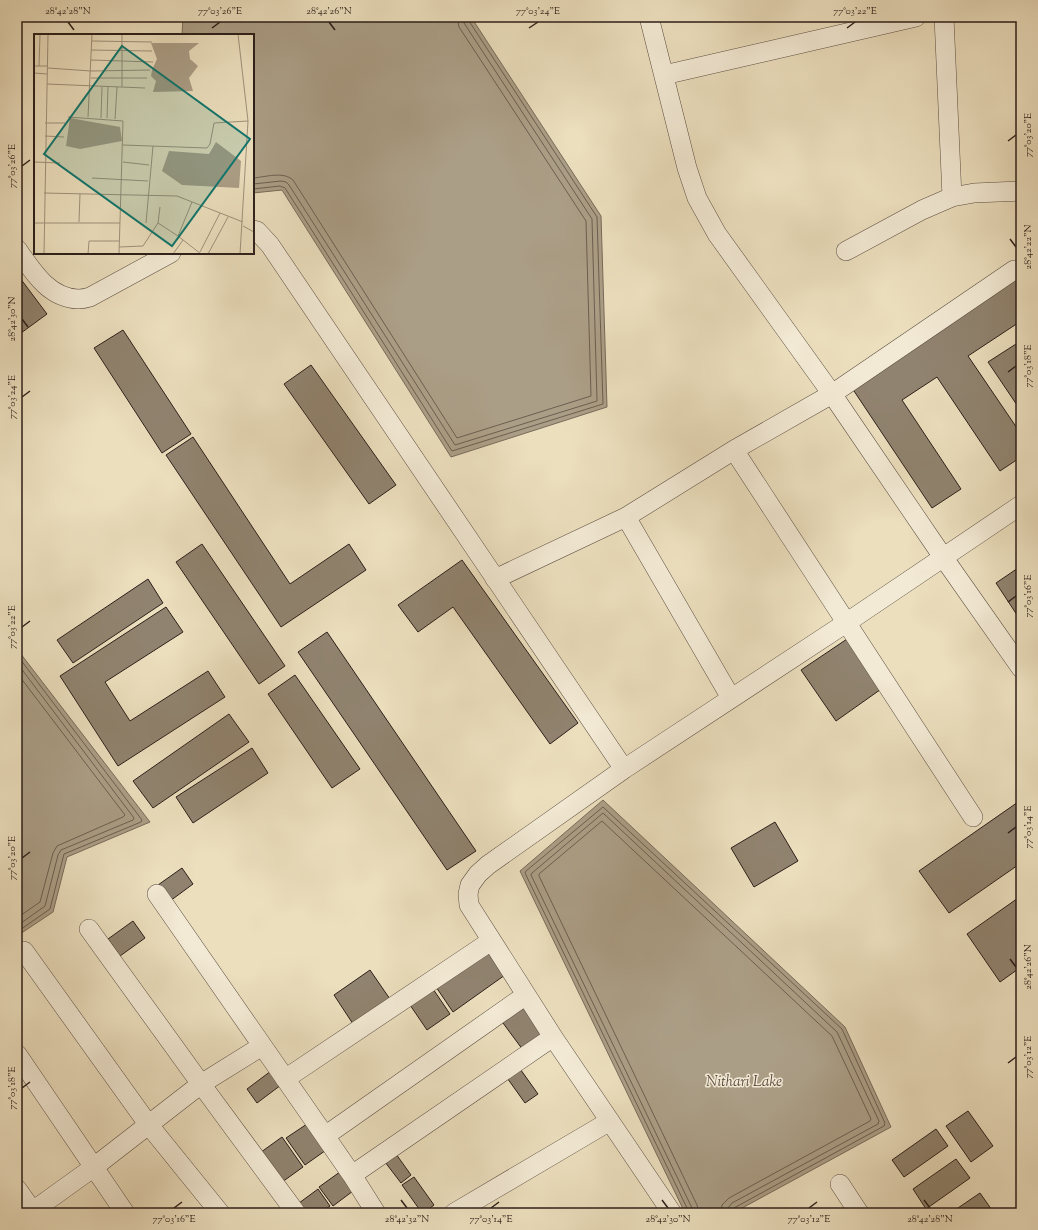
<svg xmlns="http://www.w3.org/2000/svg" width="1038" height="1230" viewBox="0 0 1038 1230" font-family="'Sorts Mill Goudy',serif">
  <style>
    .water { fill: #ab9e86; stroke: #786b5b }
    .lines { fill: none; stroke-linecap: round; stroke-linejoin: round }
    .shore { stroke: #6c5e50; stroke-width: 1 }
    .building { fill: #90836f; stroke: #2c1f1a }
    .street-casing { stroke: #5c4f43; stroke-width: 20 }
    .street { stroke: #f3ead5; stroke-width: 19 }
    .ticks { fill: none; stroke: #2c1f1a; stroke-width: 1.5 }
    .labels { text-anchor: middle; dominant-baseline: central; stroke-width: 3; stroke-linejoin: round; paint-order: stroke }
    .water-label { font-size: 15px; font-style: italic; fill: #584b40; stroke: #f3ead5 }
    .inset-road { fill: none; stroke: #9f927c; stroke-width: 1 }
    .view { fill: #0f766e; fill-opacity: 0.15; stroke: #0f766e; stroke-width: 2 }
    .inset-edge { fill: none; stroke: #2c1f1a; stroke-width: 2 }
    .neatline { fill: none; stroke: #2c1f1a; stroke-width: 1.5 }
    .ticks-label { font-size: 10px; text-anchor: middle; fill: #2c1f1a }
  </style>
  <rect width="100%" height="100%" fill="#ecdfbe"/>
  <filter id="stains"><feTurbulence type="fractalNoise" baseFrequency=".005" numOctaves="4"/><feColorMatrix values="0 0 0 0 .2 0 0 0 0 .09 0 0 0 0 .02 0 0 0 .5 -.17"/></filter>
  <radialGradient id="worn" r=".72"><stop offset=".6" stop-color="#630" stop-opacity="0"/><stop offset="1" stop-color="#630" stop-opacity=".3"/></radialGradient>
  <!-- water -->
  <path class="water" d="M183,17H471L601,216L607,407L451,457L282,190L253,193V35H182Z
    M17,649L150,822L67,857L53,912L17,936Z
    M603,800L845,1027L891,1127L733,1213H685L520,871Z"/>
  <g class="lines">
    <!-- shore -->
    <path class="shore" d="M253,178C266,177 283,171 293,180L457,438L591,396L586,221L459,27L457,17
      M253,184L281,181L286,182L289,185L455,445L597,401L592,219L464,23L463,17
      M253,189L280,186L285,188L452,451L603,404L597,217L469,21L468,17
      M17,655L142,820L141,822L64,854L50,909L17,932
      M17,663L134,818L133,820L61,850L58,855L45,906L17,926
      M17,673L125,815L123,817L57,846L53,853L40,902L17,918
      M688,1213V1210L525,873L526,871L603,807L842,1029L885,1123L884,1126L734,1208L732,1213
      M693,1213L692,1208L531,875L532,873L603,813L837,1032L879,1121L878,1124L732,1203L728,1208L727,1213
      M699,1213L697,1205L539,876V874L602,821L832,1036L871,1119L870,1121L729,1198L722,1205L721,1213"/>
  </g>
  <!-- building -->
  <path class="building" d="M17,274L47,314L17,336Z
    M1021,276V321L968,356L1021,434V457L1000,471L937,377L902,400L961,489L932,508L852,388Z
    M123,330L191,434L162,453L94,348Z
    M1016,344L1021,351V411L988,362Z
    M311,365L396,485L369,504L284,384Z
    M193,437L290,584L349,544L366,570L281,627L166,455Z
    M202,544L285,666L259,684L176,562Z
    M462,560L578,723L550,744L453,607L418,632L398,605Z
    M1021,566V621L996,583Z
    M148,579L163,603L73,663L57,640Z
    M166,607L183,632L105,682L130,721L208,671L225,697L118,766L60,676Z
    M327,632L476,851L447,870L298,652Z
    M850,637L884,687L836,721L801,670Z
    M295,675L360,769L332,788L268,694Z
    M229,714L249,742L153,808L133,781Z
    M252,748L268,773L193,823L176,797Z
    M1021,800V863L949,913L919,871Z
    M775,822L798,861L754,887L731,848Z
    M182,868L193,884L170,901L158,885Z
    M1021,896V967L1000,982L967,934Z
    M133,921L145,938L120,956L108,939Z
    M488,951L505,975L453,1012L436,987Z
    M370,970L392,1002L355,1027L334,995Z
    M431,986L450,1014L427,1030L408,1002Z
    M523,1003L545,1034L523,1050L500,1019Z
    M518,1066L538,1094L525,1103L505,1075Z
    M271,1071L281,1085L257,1103L247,1089Z
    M968,1111L993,1146L971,1162L946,1126Z
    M310,1122L329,1148L305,1165L286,1138Z
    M936,1129L948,1146L904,1177L892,1160Z
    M282,1137L303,1167L278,1185L257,1155Z
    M396,1154L411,1175L401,1183L385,1162Z
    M956,1159L970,1178L926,1209L913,1189Z
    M344,1169L357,1188L333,1206L319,1187Z
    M414,1177L434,1205L424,1213H422L402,1185Z
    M318,1189L330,1206L320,1213H301L295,1206Z
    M980,1193L994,1213H957L955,1210Z"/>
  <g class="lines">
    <!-- street casing -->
    <g class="street-casing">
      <path id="street" d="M649,17L687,168L697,198L717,234L832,394L943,557L1021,668
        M944,17L952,197
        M664,75L916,17
        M253,230L257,231L270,245L624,769
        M17,249C32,270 48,298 78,299C82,299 87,298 90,297L171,253
        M846,251L922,210L952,197L974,193L1021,191
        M734,450L973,817
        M626,517L731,698
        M495,579L626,517L734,450L832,394L1014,270
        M157,894L352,1175L376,1213
        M89,929L201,1084L296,1213
        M24,951L148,1124L220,1213
        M17,1054L125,1213
        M285,1079L491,941
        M325,1136L526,995
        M352,1175L553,1037
        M840,1184L859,1213
        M17,1189L34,1213
        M30,1213L94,1167L201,1084L262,1046
        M454,1213L610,1121
        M672,1213L553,1037L469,905L468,894L470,885L478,874L488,865L624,769L846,623L1021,505"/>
    </g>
    <!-- street -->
    <use href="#street" class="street"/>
  </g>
  <!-- ticks -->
  <path class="ticks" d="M68,22L74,30M329,22L335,30M212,28L220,22M529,28L538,22M847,28L855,22M1008,141L1016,135M22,166L30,160M1010,239L1016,247M22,319L28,327M1008,372L1016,366M22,397L30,391M1008,602L1016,596M22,627L30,621M1008,833L1016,827M22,858L30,852M1010,959L1016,967M1008,1063L1016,1057M22,1088L30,1082M401,1200L407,1208M662,1200L668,1208M924,1200L930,1208M174,1208L182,1202M491,1208L499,1202M809,1208L817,1202"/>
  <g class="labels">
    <!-- water labels -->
    <g class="water-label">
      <text x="744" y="1082">Nithari Lake</text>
    </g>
  </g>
  <!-- overview -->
  <g transform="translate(34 34)">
    <rect width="220" height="220" fill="#ecdfbe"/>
    <path d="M117,9H165L155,17L156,25L164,32L155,44L159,57L119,58L122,47L117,42L118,36L123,25ZM36,84L86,93L88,107L46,115L32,112ZM182,108L207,127L205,154L148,151L128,137L135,117L175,120Z" fill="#ab9e86"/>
    <path class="inset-road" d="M204,0L214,87L206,220M58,7L118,8M57,16L118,17M57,26L119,28M0,32H14M5,32L6,0M14,34L57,37L116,36M0,39L13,40M57,44H113M13,50L111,54M88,53V0M34,83L89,87L85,220M54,83L58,0M67,84L68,53M73,84L74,53M81,85L83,53M11,89H31M11,102L30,103M89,111L173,114L176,110L180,89L214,87M0,128L26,129M89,128L115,131M58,144L114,147M10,159L143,162L209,188M158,168L144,202L167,220M45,188L46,160M0,189H86M112,189L119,112M124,189L144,202M209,192L220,198M85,213L109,212L124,189L126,173M166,218L186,179M10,220L14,0M54,220L55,207H85M139,220L149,206M174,220L194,183"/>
    <path class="view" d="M88,12L216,105L138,212L10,120Z"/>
    <rect width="220" height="220" class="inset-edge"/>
  </g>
  <!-- margin -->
  <rect width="1038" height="1230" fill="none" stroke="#ecdfbe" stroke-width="44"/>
  <rect x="22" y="22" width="994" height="1186" class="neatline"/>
  <g class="ticks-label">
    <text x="68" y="14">28°42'28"N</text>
    <text x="220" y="14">77°03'26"E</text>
    <text x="329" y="14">28°42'26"N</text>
    <text x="538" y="14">77°03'24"E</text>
    <text x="855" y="14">77°03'22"E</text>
    <text transform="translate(1027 135) rotate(-90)" y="4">77°03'20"E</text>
    <text transform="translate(11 166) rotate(-90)" y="4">77°03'26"E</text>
    <text transform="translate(1027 247) rotate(-90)" y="4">28°42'22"N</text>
    <text transform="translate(11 319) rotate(-90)" y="4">28°42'30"N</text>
    <text transform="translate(1027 366) rotate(-90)" y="4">77°03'18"E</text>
    <text transform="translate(11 397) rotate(-90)" y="4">77°03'24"E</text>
    <text transform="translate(1027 596) rotate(-90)" y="4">77°03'16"E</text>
    <text transform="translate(11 627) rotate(-90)" y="4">77°03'22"E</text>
    <text transform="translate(1027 827) rotate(-90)" y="4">77°03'14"E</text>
    <text transform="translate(11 858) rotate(-90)" y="4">77°03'20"E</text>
    <text transform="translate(1027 967) rotate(-90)" y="4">28°42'26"N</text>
    <text transform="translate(1027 1057) rotate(-90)" y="4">77°03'12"E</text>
    <text transform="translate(11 1088) rotate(-90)" y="4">77°03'18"E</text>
    <text x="174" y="1222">77°03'16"E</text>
    <text x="407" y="1222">28°42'32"N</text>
    <text x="491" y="1222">77°03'14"E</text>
    <text x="668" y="1222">28°42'30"N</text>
    <text x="809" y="1222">77°03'12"E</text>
    <text x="930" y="1222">28°42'28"N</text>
  </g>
  <rect width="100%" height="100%" filter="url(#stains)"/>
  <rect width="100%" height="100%" fill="url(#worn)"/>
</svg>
